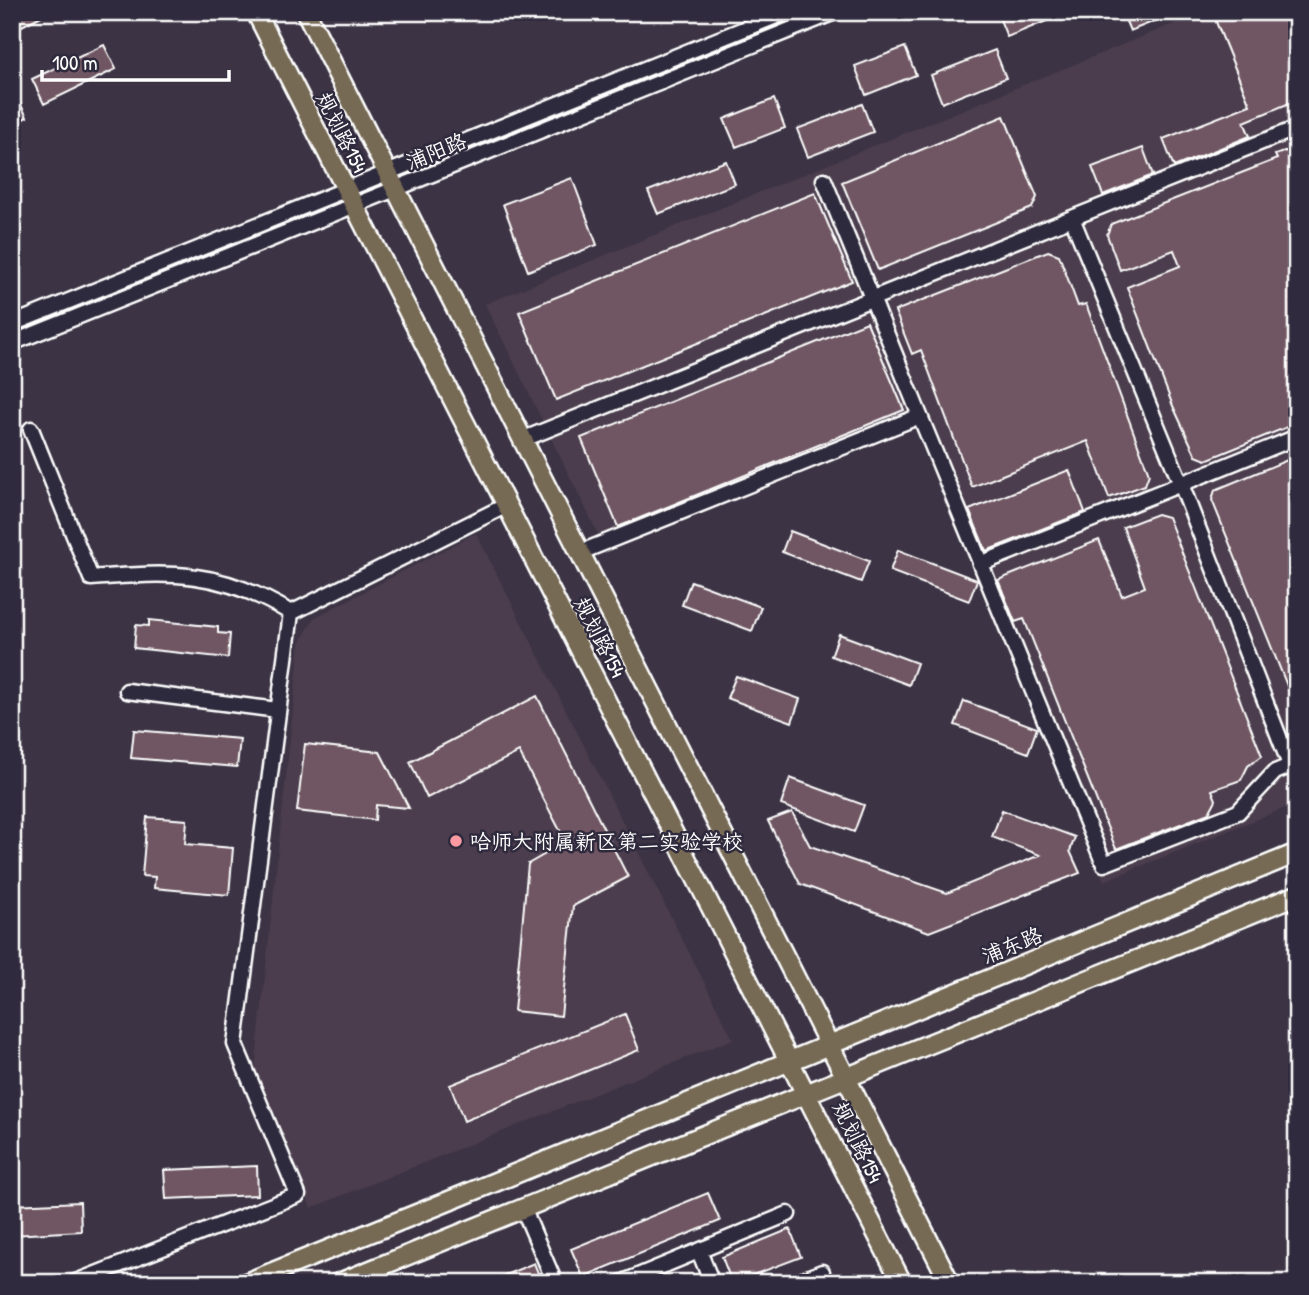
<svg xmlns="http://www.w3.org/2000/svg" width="1309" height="1295" viewBox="0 0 1309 1295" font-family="'Patrick Hand','LXGW WenKai TC',sans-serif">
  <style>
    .built { fill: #4b3e4d }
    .building { fill: #6f5762; stroke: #fff; stroke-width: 2 }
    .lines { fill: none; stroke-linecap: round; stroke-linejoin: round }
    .minor-casing { stroke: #fff; stroke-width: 19 }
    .major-casing { stroke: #fff; stroke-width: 23 }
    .minor { stroke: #2f2a3d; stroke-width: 14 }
    .major { stroke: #766a55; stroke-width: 18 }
    .poi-dot { fill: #ff9aa2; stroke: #2f2a3d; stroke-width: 2.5 }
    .labels { text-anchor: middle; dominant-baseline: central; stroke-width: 5; stroke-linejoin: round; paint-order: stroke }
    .street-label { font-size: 21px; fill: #fff; stroke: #2f2a3d }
    .poi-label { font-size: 21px; fill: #fff; stroke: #2f2a3d; text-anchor: start }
  </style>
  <rect width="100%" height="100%" fill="#3c3344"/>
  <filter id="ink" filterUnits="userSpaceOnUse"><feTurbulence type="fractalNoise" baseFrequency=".0143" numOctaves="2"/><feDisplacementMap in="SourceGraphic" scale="14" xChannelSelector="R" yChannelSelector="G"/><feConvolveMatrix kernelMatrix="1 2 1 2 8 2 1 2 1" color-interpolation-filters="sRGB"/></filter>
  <g filter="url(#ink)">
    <!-- built -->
    <path class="built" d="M1203,12H1297V803L1104,881L916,428L607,552L485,304Z
      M476,533L733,1039L311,1208L255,1071L300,643L314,618Z"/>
    <!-- building -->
    <path class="building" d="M12,12H49L12,31Z
      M997,12H1066V13L1007,37Z
      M1122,12H1175V13L1130,31Z
      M1226,12H1282L1285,20L1293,17L1297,26V100L1244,122L1250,136L1174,167L1163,139L1250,105L1214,17Z
      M104,45L116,69L44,104L32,79Z
      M905,47L916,75L866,95L855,66Z
      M995,50L1006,78L942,103L931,75Z
      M12,87L27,117L12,125Z
      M774,99L785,128L736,147L724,119Z
      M862,104L873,132L808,157L797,129Z
      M1004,116L1037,197L1032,208L878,270L842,182Z
      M1297,147V423L1206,460L1196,456L1173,406L1127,287L1180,266L1174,250L1120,270L1107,235L1111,224L1277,159L1275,155Z
      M1143,148L1153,175L1103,195L1092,167Z
      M726,161L735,184L658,214L648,191Z
      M572,178L597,245L528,271L503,204Z
      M815,193L852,281L556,400L519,312Z
      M1048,251L1059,255L1078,306L1086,304L1149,474L1145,485L1109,498L1088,441L972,487L921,350L912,354L895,311Z
      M867,322L904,410L618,527L581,438Z
      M1297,456V708H1296L1212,500L1215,490Z
      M1069,470L1085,512L986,551L969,510Z
      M1157,514L1168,517L1262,756L1248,766L1241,780L1212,790L1216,800L1209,813L1116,849L1024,619L1015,622L998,580L1099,540L1122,596L1145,587L1123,527Z
      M790,531L869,561L861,582L782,552Z
      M898,550L977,580L969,601L890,571Z
      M691,581L761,607L752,631L682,605Z
      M149,620L218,627V633L230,634L228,658L134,648L136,625L149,626Z
      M839,634L917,663L909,685L831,656Z
      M736,676L800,699L792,722L727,698Z
      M537,696L628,877L573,906L561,1016L514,1011L528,864L566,842L519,752L427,798L410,762Z
      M964,701L1037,728L1028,753L955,725Z
      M134,730L240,739L237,767L131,758Z
      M305,744L380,752L409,808L376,805L375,820L297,811Z
      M790,778L864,805L854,832L781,805Z
      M1002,810L1075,837L1070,851L1080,873L929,932L800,884L768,821L792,812L810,846L947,893L1040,855L992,837Z
      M147,817L187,820L185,844L233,848L229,895L154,888L155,877L142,876Z
      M625,1014L639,1050L464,1121L450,1085Z
      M257,1166L258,1195L166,1199L164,1170Z
      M708,1193L720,1221L583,1277L571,1249Z
      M80,1202L81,1231L12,1235V1205Z
      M790,1229L801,1257L732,1283L722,1257Z
      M534,1263L542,1283H488V1282Z"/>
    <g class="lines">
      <!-- minor casing -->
      <g class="minor-casing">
        <path id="minor" d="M1072,218L1297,128
          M12,324L786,12
          M12,343L835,12
          M920,416L1104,864L1238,812L1275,772L1297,763
          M31,429L91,578C172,572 219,569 291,613
          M524,439L1072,218L1181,484L1297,437
          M581,552L920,416L824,180
          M980,564L1181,484L1290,765
          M127,691L278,710
          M523,1208L555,1283
          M699,1251L712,1283
          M73,1283L298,1195L235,1044L291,613L507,505
          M621,1283L788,1214
          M795,1283L822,1272"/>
      </g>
      <!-- major casing -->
      <g class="major-casing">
        <path id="major" d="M256,12L902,1283
          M306,12L950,1283
          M246,1283C597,1142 946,997 1297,853
          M339,1283L1297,895"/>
      </g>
      <!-- minor -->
      <use href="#minor" class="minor"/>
      <!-- major -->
      <use href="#major" class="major"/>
    </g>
  </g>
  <!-- markers -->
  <circle class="poi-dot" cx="456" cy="841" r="7"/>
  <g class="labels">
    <!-- street labels -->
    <g class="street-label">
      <text transform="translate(342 132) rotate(63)">规划路154</text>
      <text transform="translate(436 151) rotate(-22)">浦阳路</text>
      <text transform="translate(600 637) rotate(63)">规划路154</text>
      <text transform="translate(1012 945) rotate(-22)">浦东路</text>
      <text transform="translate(858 1142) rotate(64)">规划路154</text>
    </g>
    <!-- poi labels -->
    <g class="poi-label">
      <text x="470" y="841">哈师大附属新区第二实验学校</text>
    </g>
  </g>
  <!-- margin -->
  <rect width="1309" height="1295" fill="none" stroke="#2f2a3d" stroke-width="42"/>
  <rect x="21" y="21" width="1267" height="1253" fill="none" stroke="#fff" stroke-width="2.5" filter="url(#ink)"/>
  <!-- scale -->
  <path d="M42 70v10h187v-10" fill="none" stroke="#ffffff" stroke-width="3.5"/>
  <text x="52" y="70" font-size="21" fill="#ffffff" stroke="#2f2a3d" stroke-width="5" paint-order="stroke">100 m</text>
</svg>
